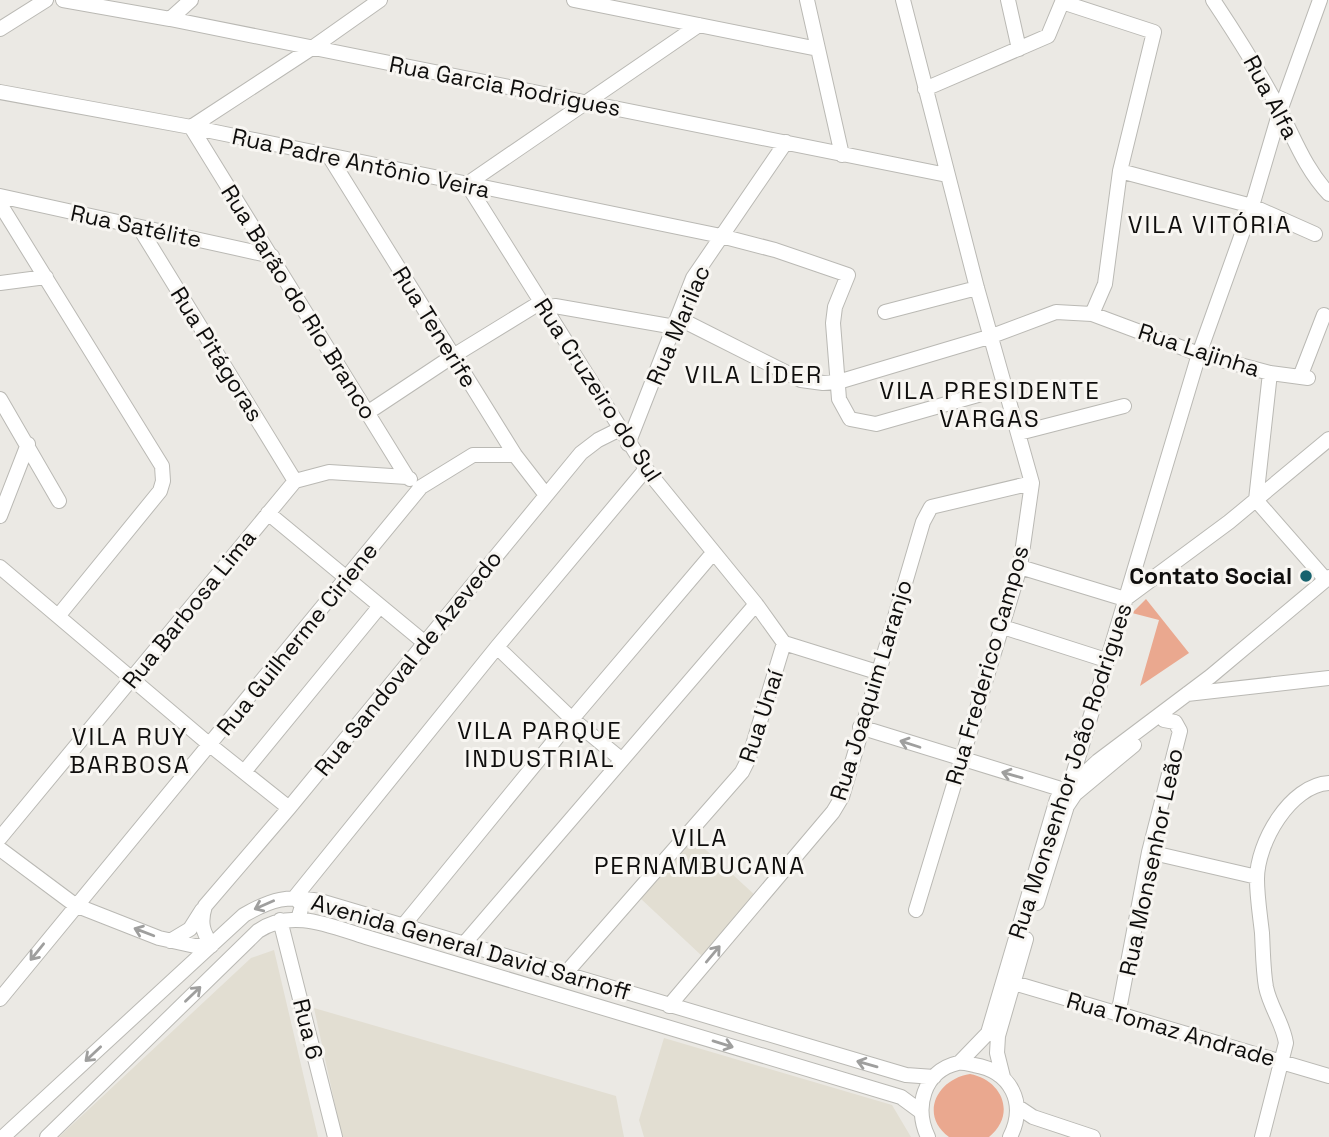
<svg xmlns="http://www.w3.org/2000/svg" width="1329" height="1137" viewBox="0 0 1329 1137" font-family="'Space Grotesk',sans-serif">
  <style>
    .built { fill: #e2ded2 }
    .green { fill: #eaa88f }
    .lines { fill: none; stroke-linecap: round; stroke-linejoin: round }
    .minor-casing { stroke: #bab9b4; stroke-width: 16 }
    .minor { stroke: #fff; stroke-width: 14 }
    .oneway { stroke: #9f9f9e }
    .poi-dot { fill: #18636f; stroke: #f8f6f2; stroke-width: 2.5 }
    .labels { text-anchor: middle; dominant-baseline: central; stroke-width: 6; stroke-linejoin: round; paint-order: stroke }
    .street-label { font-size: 23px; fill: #0f0e0d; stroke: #f8f6f2 }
    .poi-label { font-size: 23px; font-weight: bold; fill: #0f0e0d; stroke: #f8f6f2; text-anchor: end }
    .neighbourhood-label { font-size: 24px; letter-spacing: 2px; fill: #0f0e0d; stroke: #f8f6f2 }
  </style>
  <rect width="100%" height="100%" fill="#ebe9e4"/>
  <!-- built -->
  <path class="built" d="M694,839L757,897L702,956L640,898Z
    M274,950L318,1137H59L251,958Z
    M314,1008L616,1096L624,1137H342Z
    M664,1038L892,1105L911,1137H644L639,1120Z"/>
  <!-- green -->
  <path class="green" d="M1146,599L1189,653L1140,686L1159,620L1132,613Z
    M970,1074C1002,1080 1017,1114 989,1137H949C919,1115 937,1079 970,1074Z"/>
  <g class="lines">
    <!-- minor casing -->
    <g class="minor-casing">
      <path id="minor" d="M63,0L170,19L947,175
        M380,0L312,48L191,127L407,477
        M574,0L818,49
        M807,0L842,155
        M903,0L977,288L1032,483L1020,567L916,910
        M1008,0L1019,49
        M1213,0C1237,36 1260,72 1280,111C1295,140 1306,170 1329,194
        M1062,2L1154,32L1120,171L1105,284L1092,314
        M170,19L191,0
        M699,25L467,184L646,469L756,604L784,643L877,672
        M0,29L46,0
        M925,89L1048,36L1063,0
        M0,92L191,127L721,236L775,250L848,275L835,307L833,323L839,399L850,419L876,424L1006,387
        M329,156L515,455L546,495
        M1120,171L1252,206L1315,234
        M0,196L272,256
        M0,204L162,466L163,481L160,491L59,615
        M139,227L295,481
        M0,283L46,277
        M546,309L555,306L675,327
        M885,312L977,288
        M678,318L801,380L823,383L838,382L992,336L1056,312L1092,314L1199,354L1270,373L1308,378
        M1270,373L1256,500L1326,580
        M1300,377L1324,315
        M0,399L59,501
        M367,413L453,356L541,302
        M1019,433L1124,406
        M628,444L693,278L786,142
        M268,513L425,643
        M0,516L28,444
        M0,567L210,745L289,808
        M1020,567L1125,599L1229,522L1329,439
        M1003,627L1106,660
        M497,647L572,719L622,760
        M1187,694L1329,678
        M860,727L1064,790
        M244,772L380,606
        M1070,785L1199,354L1252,206L1280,111L1320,0
        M0,838L295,481L329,472L407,477L410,479
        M0,849L75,905L159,938L195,946H211
        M1149,852L1257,877
        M1037,903L1067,806L1075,794L1134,745
        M298,919L302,906L295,897L497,647L646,469
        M280,920L335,1137
        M402,927L572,719L713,553
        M170,941L190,929L202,910
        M212,945C202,932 200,922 205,906L289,808L581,453L598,440L620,429
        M463,945L756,604
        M565,974L742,772L749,758L784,643
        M1014,983L1329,1076
        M0,999L421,487L473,455H515
        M669,1006L833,812L842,797L923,522L931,507L1032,483
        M1118,1015L1149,852L1180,731L1175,722L1164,720
        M960,1062L988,1033L1057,799L1098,761L1211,676L1329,577
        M1003,1077L997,1053L998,1036L1026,939
        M1018,1107L1033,1117L1093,1137
        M3,1137L244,915C272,899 287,895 320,901L906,1075L934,1077
        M47,1137L258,931C292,908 330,926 366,937L901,1097L920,1111
        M928,1137C914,1108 923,1071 958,1063C963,1062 969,1064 974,1065C1011,1071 1027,1103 1010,1137
        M1262,1137L1286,1043C1283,1023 1270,1007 1266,987C1263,970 1263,951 1262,933C1260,915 1257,897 1257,879C1257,843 1290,785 1329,783"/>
    </g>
    <!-- minor -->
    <use href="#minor" class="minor"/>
  </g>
  <!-- one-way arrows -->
  <defs><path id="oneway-shaft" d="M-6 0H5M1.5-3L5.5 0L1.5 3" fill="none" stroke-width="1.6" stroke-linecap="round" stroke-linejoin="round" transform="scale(1.75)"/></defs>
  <g class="oneway">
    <use href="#oneway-shaft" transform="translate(910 744) rotate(-162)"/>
    <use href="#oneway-shaft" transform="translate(1012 775) rotate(-164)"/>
    <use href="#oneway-shaft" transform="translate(264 905) rotate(156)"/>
    <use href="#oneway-shaft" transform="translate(144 932) rotate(-159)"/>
    <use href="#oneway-shaft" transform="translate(37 952) rotate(129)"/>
    <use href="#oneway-shaft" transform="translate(713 954) rotate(-50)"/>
    <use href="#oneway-shaft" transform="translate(193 994) rotate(-44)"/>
    <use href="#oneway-shaft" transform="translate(723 1044) rotate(17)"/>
    <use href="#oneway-shaft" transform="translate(93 1054) rotate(137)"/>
    <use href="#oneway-shaft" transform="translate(867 1064) rotate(-164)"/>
  </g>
  <!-- markers -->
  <circle class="poi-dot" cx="1306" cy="576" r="7"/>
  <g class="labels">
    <!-- street labels -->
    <g class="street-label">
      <text transform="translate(505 86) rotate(11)">Rua Garcia Rodrigues</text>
      <text transform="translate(1271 97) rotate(62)">Rua Alfa</text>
      <text transform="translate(361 163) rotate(12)">Rua Padre Antônio Veira</text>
      <text transform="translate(136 226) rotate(12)">Rua Satélite</text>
      <text transform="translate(299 302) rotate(58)">Rua Barão do Rio Branco</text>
      <text transform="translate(678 325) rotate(-67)">Rua Marilac</text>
      <text transform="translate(435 327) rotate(58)">Rua Tenerife</text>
      <text transform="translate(1199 350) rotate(18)">Rua Lajinha</text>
      <text transform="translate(217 354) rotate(58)">Rua Pitágoras</text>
      <text transform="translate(598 390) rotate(57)">Rua Cruzeiro do Sul</text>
      <text transform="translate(189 609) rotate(-51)">Rua Barbosa Lima</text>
      <text transform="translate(297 639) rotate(-51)">Rua Guilherme Ciriene</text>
      <text transform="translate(408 663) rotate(-51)">Rua Sandoval de Azevedo</text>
      <text transform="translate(987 665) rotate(-74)">Rua Frederico Campos</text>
      <text transform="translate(871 690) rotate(-73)">Rua Joaquim Laranjo</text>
      <text transform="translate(761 716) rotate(-72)">Rua Unaí</text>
      <text transform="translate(1070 771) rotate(-72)">Rua Monsenhor João Rodrigues</text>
      <text transform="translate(1151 862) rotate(-78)">Rua Monsenhor Leão</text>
      <text transform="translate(471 947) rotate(16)">Avenida General David Sarnoff</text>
      <text transform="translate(308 1029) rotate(76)">Rua 6</text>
      <text transform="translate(1171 1029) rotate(16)">Rua Tomaz Andrade</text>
    </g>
    <!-- poi labels -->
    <g class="poi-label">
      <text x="1292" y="576">Contato Social</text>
    </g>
    <!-- neighbourhood labels -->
    <g class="neighbourhood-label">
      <text x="1210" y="224">VILA VITÓRIA</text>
      <text x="754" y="374">VILA LÍDER</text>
      <text x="990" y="390">VILA PRESIDENTE<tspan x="990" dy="28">VARGAS</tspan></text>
      <text x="540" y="730">VILA PARQUE<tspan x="540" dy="28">INDUSTRIAL</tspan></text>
      <text x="130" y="736">VILA RUY<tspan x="130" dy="28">BARBOSA</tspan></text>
      <text x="700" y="837">VILA<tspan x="700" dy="28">PERNAMBUCANA</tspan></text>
    </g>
  </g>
</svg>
